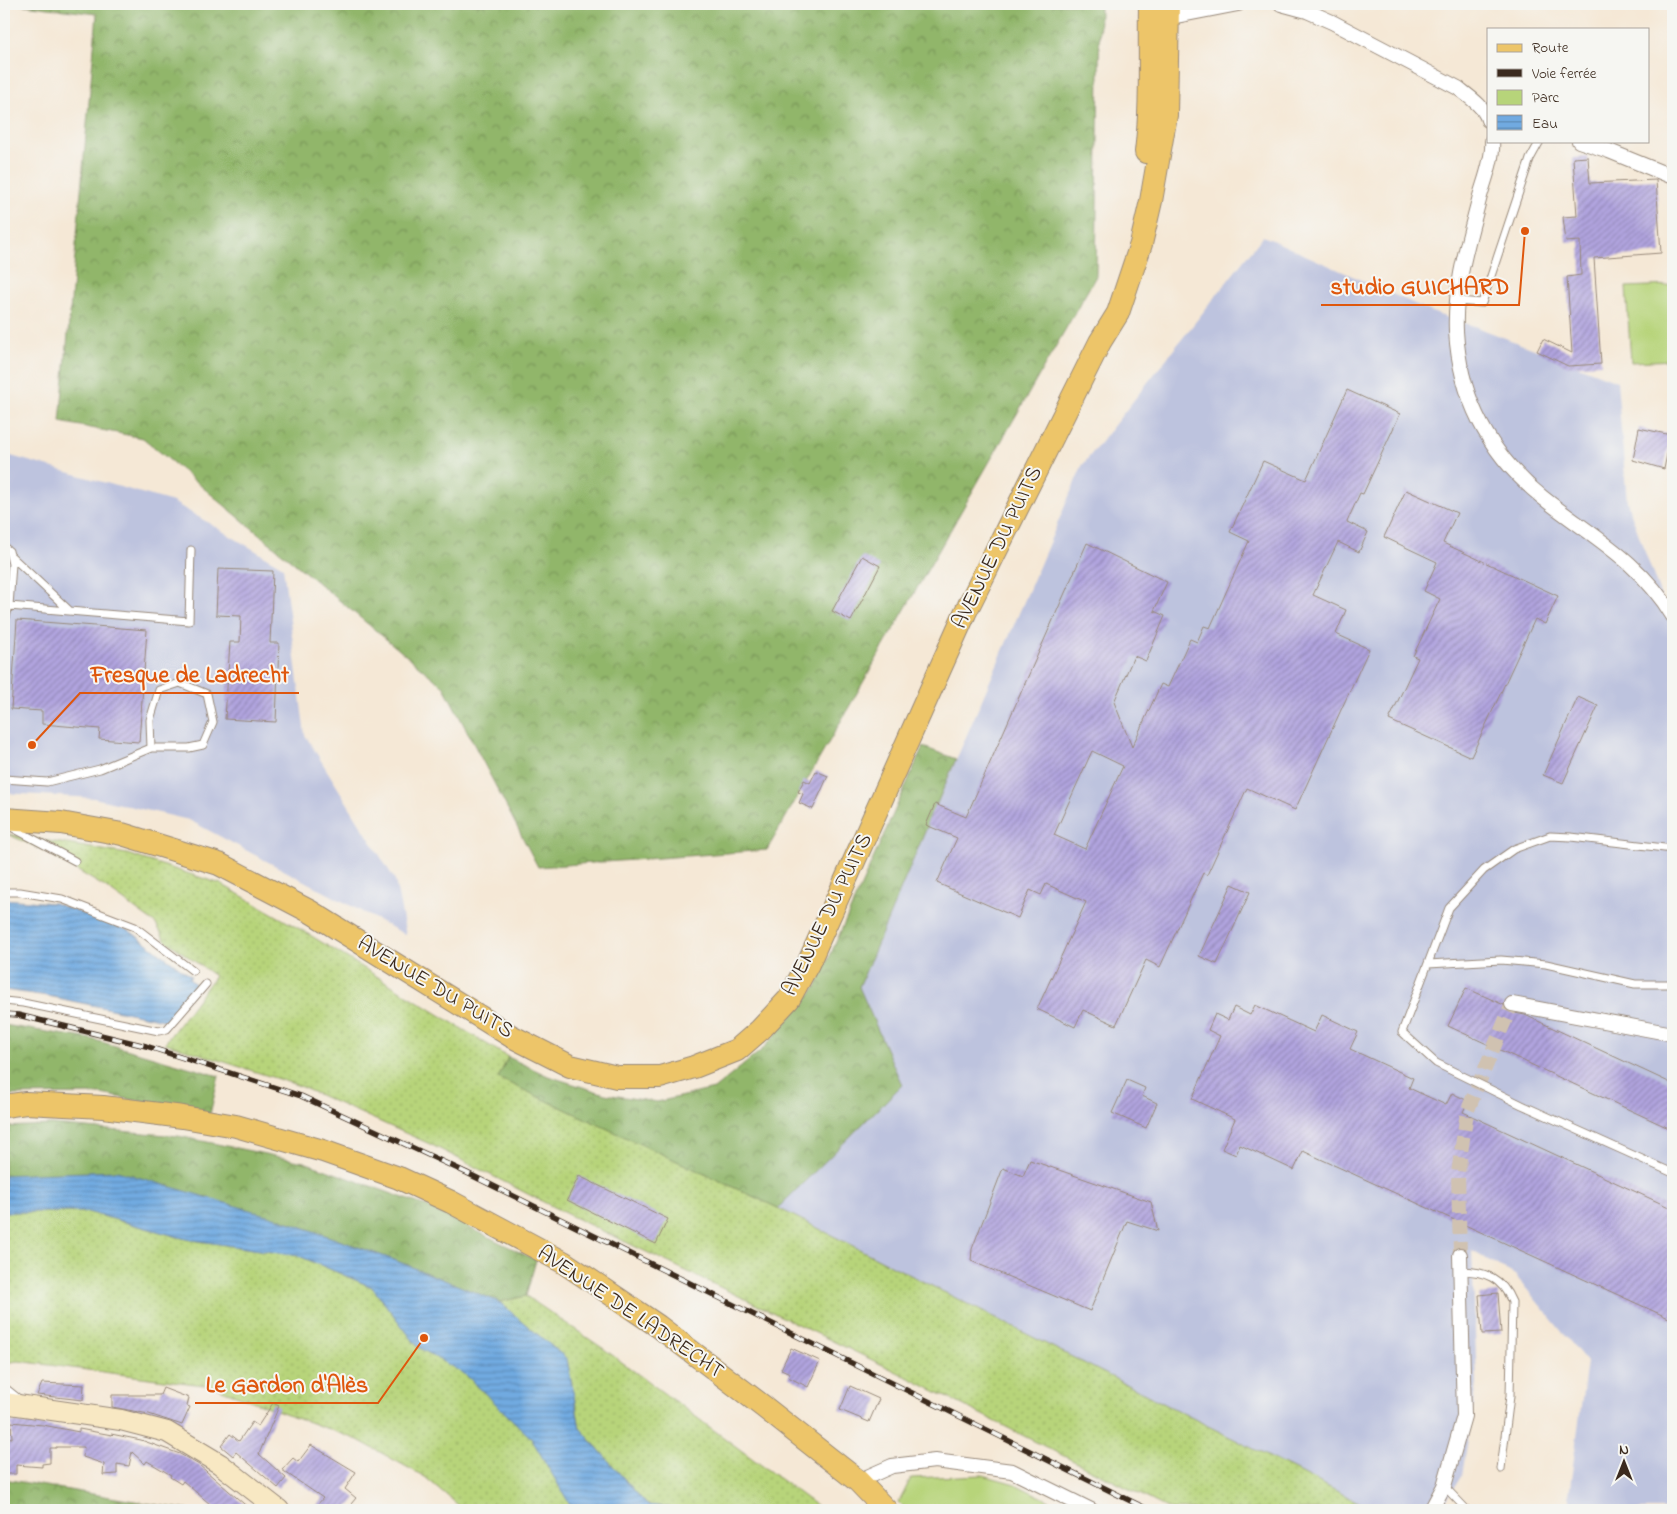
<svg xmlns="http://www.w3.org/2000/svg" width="1677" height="1514" viewBox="0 0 1677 1514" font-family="'Indie Flower',sans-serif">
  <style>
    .industrial { fill: #bdc3de }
    .grass { fill: url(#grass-dots); stroke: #797f4c }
    .forest { fill: url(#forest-crowns); stroke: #667044 }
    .green { fill: #b7d47a; stroke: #797f4c }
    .water { fill: url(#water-rules); stroke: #566a80 }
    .building { fill: url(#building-hatch); fill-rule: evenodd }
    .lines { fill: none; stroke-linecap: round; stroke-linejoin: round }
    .street-tunnel { stroke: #d0c2b1; stroke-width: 14; stroke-dasharray: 14 7; stroke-linecap: butt }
    .lane-casing { stroke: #98897a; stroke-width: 9 }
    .street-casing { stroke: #98897a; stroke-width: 16 }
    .secondary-casing { stroke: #98897a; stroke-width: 22 }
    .primary-casing { stroke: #98897a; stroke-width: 24 }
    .lane { stroke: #fff; stroke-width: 7 }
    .street { stroke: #fff; stroke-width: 14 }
    .secondary { stroke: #f8e8c3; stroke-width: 20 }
    .primary { stroke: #edc569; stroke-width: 22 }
    .rail-casing { stroke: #3b2a1e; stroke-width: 5.5 }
    .rail { stroke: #f6f6f2; stroke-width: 4; stroke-dasharray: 11; stroke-linecap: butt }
    .labels { text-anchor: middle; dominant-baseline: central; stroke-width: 4; stroke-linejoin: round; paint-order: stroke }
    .street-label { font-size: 22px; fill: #3b2a1e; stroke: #f6f6f2 }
    .leader { fill: none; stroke: #df570d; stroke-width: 2 }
    .callout-dot { fill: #df570d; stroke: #f6f6f2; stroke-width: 2 }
    .callout-label { font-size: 24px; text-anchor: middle; font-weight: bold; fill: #df570d; stroke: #f6f6f2; stroke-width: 4; stroke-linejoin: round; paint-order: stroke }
  </style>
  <defs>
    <pattern id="grass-dots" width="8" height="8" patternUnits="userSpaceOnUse" patternTransform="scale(1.25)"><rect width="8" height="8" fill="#b7d47a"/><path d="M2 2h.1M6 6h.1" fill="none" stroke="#9eb669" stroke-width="1.8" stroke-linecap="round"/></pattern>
    <pattern id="forest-crowns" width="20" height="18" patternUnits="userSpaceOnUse" patternTransform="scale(1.25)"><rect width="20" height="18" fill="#91b66a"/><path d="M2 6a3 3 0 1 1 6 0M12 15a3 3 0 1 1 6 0" fill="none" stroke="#789457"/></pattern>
    <pattern id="water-rules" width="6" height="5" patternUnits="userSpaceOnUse" patternTransform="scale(1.25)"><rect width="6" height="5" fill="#71aae1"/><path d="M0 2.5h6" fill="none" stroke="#5e8bb6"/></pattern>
    <pattern id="building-hatch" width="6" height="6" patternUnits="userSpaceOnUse" patternTransform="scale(1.25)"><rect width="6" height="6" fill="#b1a4df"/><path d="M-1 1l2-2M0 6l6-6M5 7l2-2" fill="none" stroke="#9186b4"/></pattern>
  </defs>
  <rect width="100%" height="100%" fill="#f6f6f2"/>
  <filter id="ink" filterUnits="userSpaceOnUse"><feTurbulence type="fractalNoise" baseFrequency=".02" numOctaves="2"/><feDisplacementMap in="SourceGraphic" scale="10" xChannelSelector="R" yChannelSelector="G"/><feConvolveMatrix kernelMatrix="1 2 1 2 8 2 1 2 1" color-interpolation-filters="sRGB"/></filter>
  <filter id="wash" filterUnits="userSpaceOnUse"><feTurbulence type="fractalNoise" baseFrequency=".0096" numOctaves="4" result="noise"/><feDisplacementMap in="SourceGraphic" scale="20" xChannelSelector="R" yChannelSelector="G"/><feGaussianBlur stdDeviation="1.12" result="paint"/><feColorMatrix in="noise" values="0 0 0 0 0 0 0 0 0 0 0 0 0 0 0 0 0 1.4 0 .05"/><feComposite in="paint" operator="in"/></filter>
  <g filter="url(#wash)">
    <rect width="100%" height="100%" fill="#f5e8d6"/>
    <!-- industrial -->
    <path class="industrial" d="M1263,236L1439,315L1474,326L1617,381L1627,502L1673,630V1510H1573L1569,1495L1587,1362L1515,1275L1472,1251L1477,1384L1462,1475L1440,1510H1368L1365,1506L778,1208L902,1085L859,987L1082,466Z
      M4,454L173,502L283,567L305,735L395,880L406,935L189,820L94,798L4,793Z"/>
    <!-- grass -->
    <path class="grass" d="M7,834L127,854L221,884L305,932L508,1057L499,1078L778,1208L1366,1506L1368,1510H1171L891,1369L563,1212L430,1144L297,1085L165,1043L215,976L165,940L156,924L105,887L41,849Z
      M4,1212H88L186,1239L299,1256L372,1287L418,1347L466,1375L532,1438L573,1510H464L425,1477L358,1440L211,1386L18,1361L4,1363Z
      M526,1296L604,1349L822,1510H678L676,1508L647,1505L580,1428L567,1359L499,1302Z"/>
    <!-- forest -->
    <path class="forest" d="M16,4H1100L1096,276L767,850L538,867L444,687L143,438L60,422L97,14Z
      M923,747L956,759L859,987L902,1085L778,1208L498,1078L508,1057L548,1076L605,1094L657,1102L714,1089L763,1049L816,987Z
      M4,1025L91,1039L219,1076L210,1114L101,1094L4,1095Z
      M52,1125L178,1136L304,1162L423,1205L536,1260L526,1296L499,1302L394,1260L277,1218L4,1177V1127Z
      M4,1479L187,1510H188H4Z"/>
    <!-- green -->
    <path class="green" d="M1673,285V360L1631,362L1626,287Z
      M983,1475L1015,1484L1068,1510H907L899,1502L911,1478Z"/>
    <!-- water -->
    <path class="water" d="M4,899L54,903L130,931L191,976L189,979L198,986L168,1021L48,996L4,990Z
      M117,1171L277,1218L394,1260L499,1302L567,1359L580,1428L647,1505L676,1508L678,1510H573L531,1438L466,1375L418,1347L372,1287L299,1256L186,1239L88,1212H4V1175Z"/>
    <g id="blocks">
      <!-- building -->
      <path class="building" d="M1588,157L1590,183L1656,180L1661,253L1594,258L1601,364L1568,366L1537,351L1543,339L1572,353L1567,277L1581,275L1580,241L1566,242L1563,217L1577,216L1573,158Z
        M1347,390L1400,414L1363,494L1360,493L1347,522L1368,532L1359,552L1338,542L1313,595L1346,610L1336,634L1369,649L1295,810L1247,788L1207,875L1203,873L1160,967L1146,960L1116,1025L1083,1010L1075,1027L1037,1009L1086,902L1046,884L1041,895L1030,890L1018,918L937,883L957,838L926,825L935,804L966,817L1087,543L1167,582L1154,611L1165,616L1146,661L1134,656L1114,702L1132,747L1161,684L1168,687L1190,639L1197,642L1204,626L1210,628L1249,541L1230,532L1263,461L1306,480ZM1092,751L1123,766L1085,849L1054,835Z
        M1639,428L1671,435L1664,469L1633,460Z
        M1406,490L1457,513L1443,543L1558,596L1545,624L1535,619L1471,757L1389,720L1418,658L1413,656L1440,599L1424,591L1437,562L1384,537Z
        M862,556L880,566L851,621L832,611Z
        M218,569L273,571L270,643H279L276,722L225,719L230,642H240L241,616L216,615Z
        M17,620L147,630L139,742L99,739L100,729L42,724V711L11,709Z
        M1578,697L1598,706L1563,783L1543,775Z
        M816,771L828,776L813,809L799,803L803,794L798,792L804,780L810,783Z
        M1232,884L1250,892L1217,964L1199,956Z
        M1466,988L1504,1005L1506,1010L1510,1012L1525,1015L1673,1084V1130L1448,1026Z
        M1255,1005L1314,1032L1322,1015L1358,1032L1350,1049L1413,1078L1409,1088L1446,1105L1452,1093L1468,1101L1463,1112L1673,1209V1320L1303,1151L1294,1170L1240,1145L1236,1155L1222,1149L1235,1119L1192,1099L1220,1036L1208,1030L1215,1014L1228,1020L1234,1007L1250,1015Z
        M1127,1080L1145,1088L1142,1096L1157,1103L1146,1128L1112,1113Z
        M1030,1160L1151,1202L1158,1231L1127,1221L1090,1311L971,1261L972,1249L1003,1168L1023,1176Z
        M579,1176L668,1219L656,1244L567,1200Z
        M1498,1293L1501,1333L1482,1334L1479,1295Z
        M791,1348L820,1361L808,1387L788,1377L790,1373L781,1369Z
        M42,1383L84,1385L83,1400L37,1395Z
        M850,1386L879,1399L869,1422L840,1410Z
        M163,1388L189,1398L187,1406L190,1407L182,1425L149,1414L112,1407V1395H160Z
        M273,1403L279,1406L259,1454L286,1478L278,1488L236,1452L233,1456L221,1446L230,1434L239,1441L252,1422L258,1426Z
        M11,1422L43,1425L79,1432V1429L112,1435L111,1434L141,1440L180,1454L199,1465L251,1510H217L183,1481L181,1484L170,1477L171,1475L147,1461L145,1464L132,1452L129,1466L117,1464V1474L103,1475L104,1464L83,1457L84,1447H56V1448H50V1463L42,1464V1467L16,1465V1474H4V1437L12,1438Z
        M311,1445L356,1472L345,1489L356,1498L346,1510H313L323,1498L282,1470L293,1458L298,1462Z"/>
    </g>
  </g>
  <g filter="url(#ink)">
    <use href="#blocks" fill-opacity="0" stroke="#98897a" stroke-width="1"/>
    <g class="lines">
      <!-- street-tunnel -->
      <path class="street-tunnel" d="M1460,1255L1458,1173L1467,1112L1512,1004"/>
      <!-- lane casing -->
      <g class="lane-casing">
        <path id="lane" d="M1458,301L1482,303L1530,159L1540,141
          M4,547L9,551L12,564L9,606L4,624
          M10,555L70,611
          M9,606L189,621L191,550
          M4,779L47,782L100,769L151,748H189L203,745L213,722L207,694L180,683L159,690L150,720L151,748
          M11,827L75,861
          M1673,849L1571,837L1550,836L1514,849L1484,870L1449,908L1402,1032L1436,1063L1522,1105L1673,1173
          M4,892H20L62,899L135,927L193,971
          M1428,964L1501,960L1546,964L1635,984H1673
          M4,1001L23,1003L159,1031L167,1029L206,984
          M1460,1271C1486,1271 1502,1278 1512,1302L1510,1396L1501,1469
          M4,1387L19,1399
          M1444,1486L1467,1510"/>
      </g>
      <!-- street casing -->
      <g class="street-casing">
        <path id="street" d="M1281,4L1307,11L1332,22L1458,88C1468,96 1485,107 1488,120
          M1161,19L1238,4
          M1492,141C1494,158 1483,184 1479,200C1468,242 1454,288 1456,331C1460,399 1489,454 1542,497C1592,537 1638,559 1673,616
          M1579,141L1609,151L1673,177
          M1512,1004L1673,1034
          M858,1481L892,1466L935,1461L1012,1471L1091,1510
          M1431,1510L1444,1486L1464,1416L1460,1255"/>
      </g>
      <!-- secondary casing -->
      <g class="secondary-casing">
        <path id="secondary" d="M4,1403L121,1420L167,1432L220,1464L279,1510"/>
      </g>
      <!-- primary casing -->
      <g class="primary-casing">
        <path id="primary" d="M1146,152C1152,103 1149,53 1150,4
          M4,819L61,823L122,834L219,864L311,912L511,1036L570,1066L617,1077H660L694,1067L737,1050L760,1030L789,999L808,964L965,613L1100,342L1118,313L1141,244L1151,201L1166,115L1168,4
          M4,1106L26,1103L103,1107L183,1117L236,1126L323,1151L399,1178L451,1202L563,1262L602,1288L658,1326L764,1407L858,1481L886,1510"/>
      </g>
      <!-- lane -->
      <use href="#lane" class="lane"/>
      <!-- street -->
      <use href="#street" class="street"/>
      <!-- secondary -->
      <use href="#secondary" class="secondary"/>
      <!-- primary -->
      <use href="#primary" class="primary"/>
      <!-- rail casing -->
      <g class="rail-casing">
        <path id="rail" d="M4,1014L18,1015L146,1046L301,1096L467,1173L1149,1510"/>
      </g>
      <!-- rail -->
      <use href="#rail" class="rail"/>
    </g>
  </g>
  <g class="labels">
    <!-- street labels -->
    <g class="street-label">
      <text transform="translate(998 548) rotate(-64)">AVENUE DU PUITS</text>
      <text transform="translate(828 915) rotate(-64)">AVENUE DU PUITS</text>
      <text transform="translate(435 988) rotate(31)">AVENUE DU PUITS</text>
      <text transform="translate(630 1313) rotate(34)">AVENUE DE LADRECHT</text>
    </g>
  </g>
  <!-- callouts -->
  <path class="leader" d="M1525 231L1519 305H1321M32 745L80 693H299M424 1338L378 1403H195"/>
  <g class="callout-dot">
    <circle cx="1525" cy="231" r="5"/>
    <circle cx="32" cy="745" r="5"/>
    <circle cx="424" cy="1338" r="5"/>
  </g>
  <g class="callout-label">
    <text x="1420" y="294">studio GUICHARD</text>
    <text x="190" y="682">Fresque de Ladrecht</text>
    <text x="287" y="1392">Le Gardon d'Alès</text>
  </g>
  <!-- margin -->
  <rect width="1677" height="1514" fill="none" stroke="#f6f6f2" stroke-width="20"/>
  <!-- legend -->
  <rect x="1487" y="28" width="162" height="115" fill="#f6f6f2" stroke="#aba49d"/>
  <rect x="1497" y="44" width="25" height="8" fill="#edc569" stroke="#aba49d"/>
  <text x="1532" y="52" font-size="15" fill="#3b2a1e">Route</text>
  <rect x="1497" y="69" width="25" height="8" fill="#3b2a1e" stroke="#aba49d"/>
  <text x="1532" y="78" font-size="15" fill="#3b2a1e">Voie ferrée</text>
  <rect x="1497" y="90" width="25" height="15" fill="#b7d47a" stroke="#aba49d"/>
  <text x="1532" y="102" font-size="15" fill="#3b2a1e">Parc</text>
  <rect x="1497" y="115" width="25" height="15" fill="url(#water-rules)" stroke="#aba49d"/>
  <text x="1532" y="128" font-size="15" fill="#3b2a1e">Eau</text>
  <!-- north arrow -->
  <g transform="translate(1624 1462)" stroke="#f6f6f2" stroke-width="4" paint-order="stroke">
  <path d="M0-4L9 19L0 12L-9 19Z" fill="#3b2a1e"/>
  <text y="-8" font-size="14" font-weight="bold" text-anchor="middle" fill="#3b2a1e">N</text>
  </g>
</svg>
